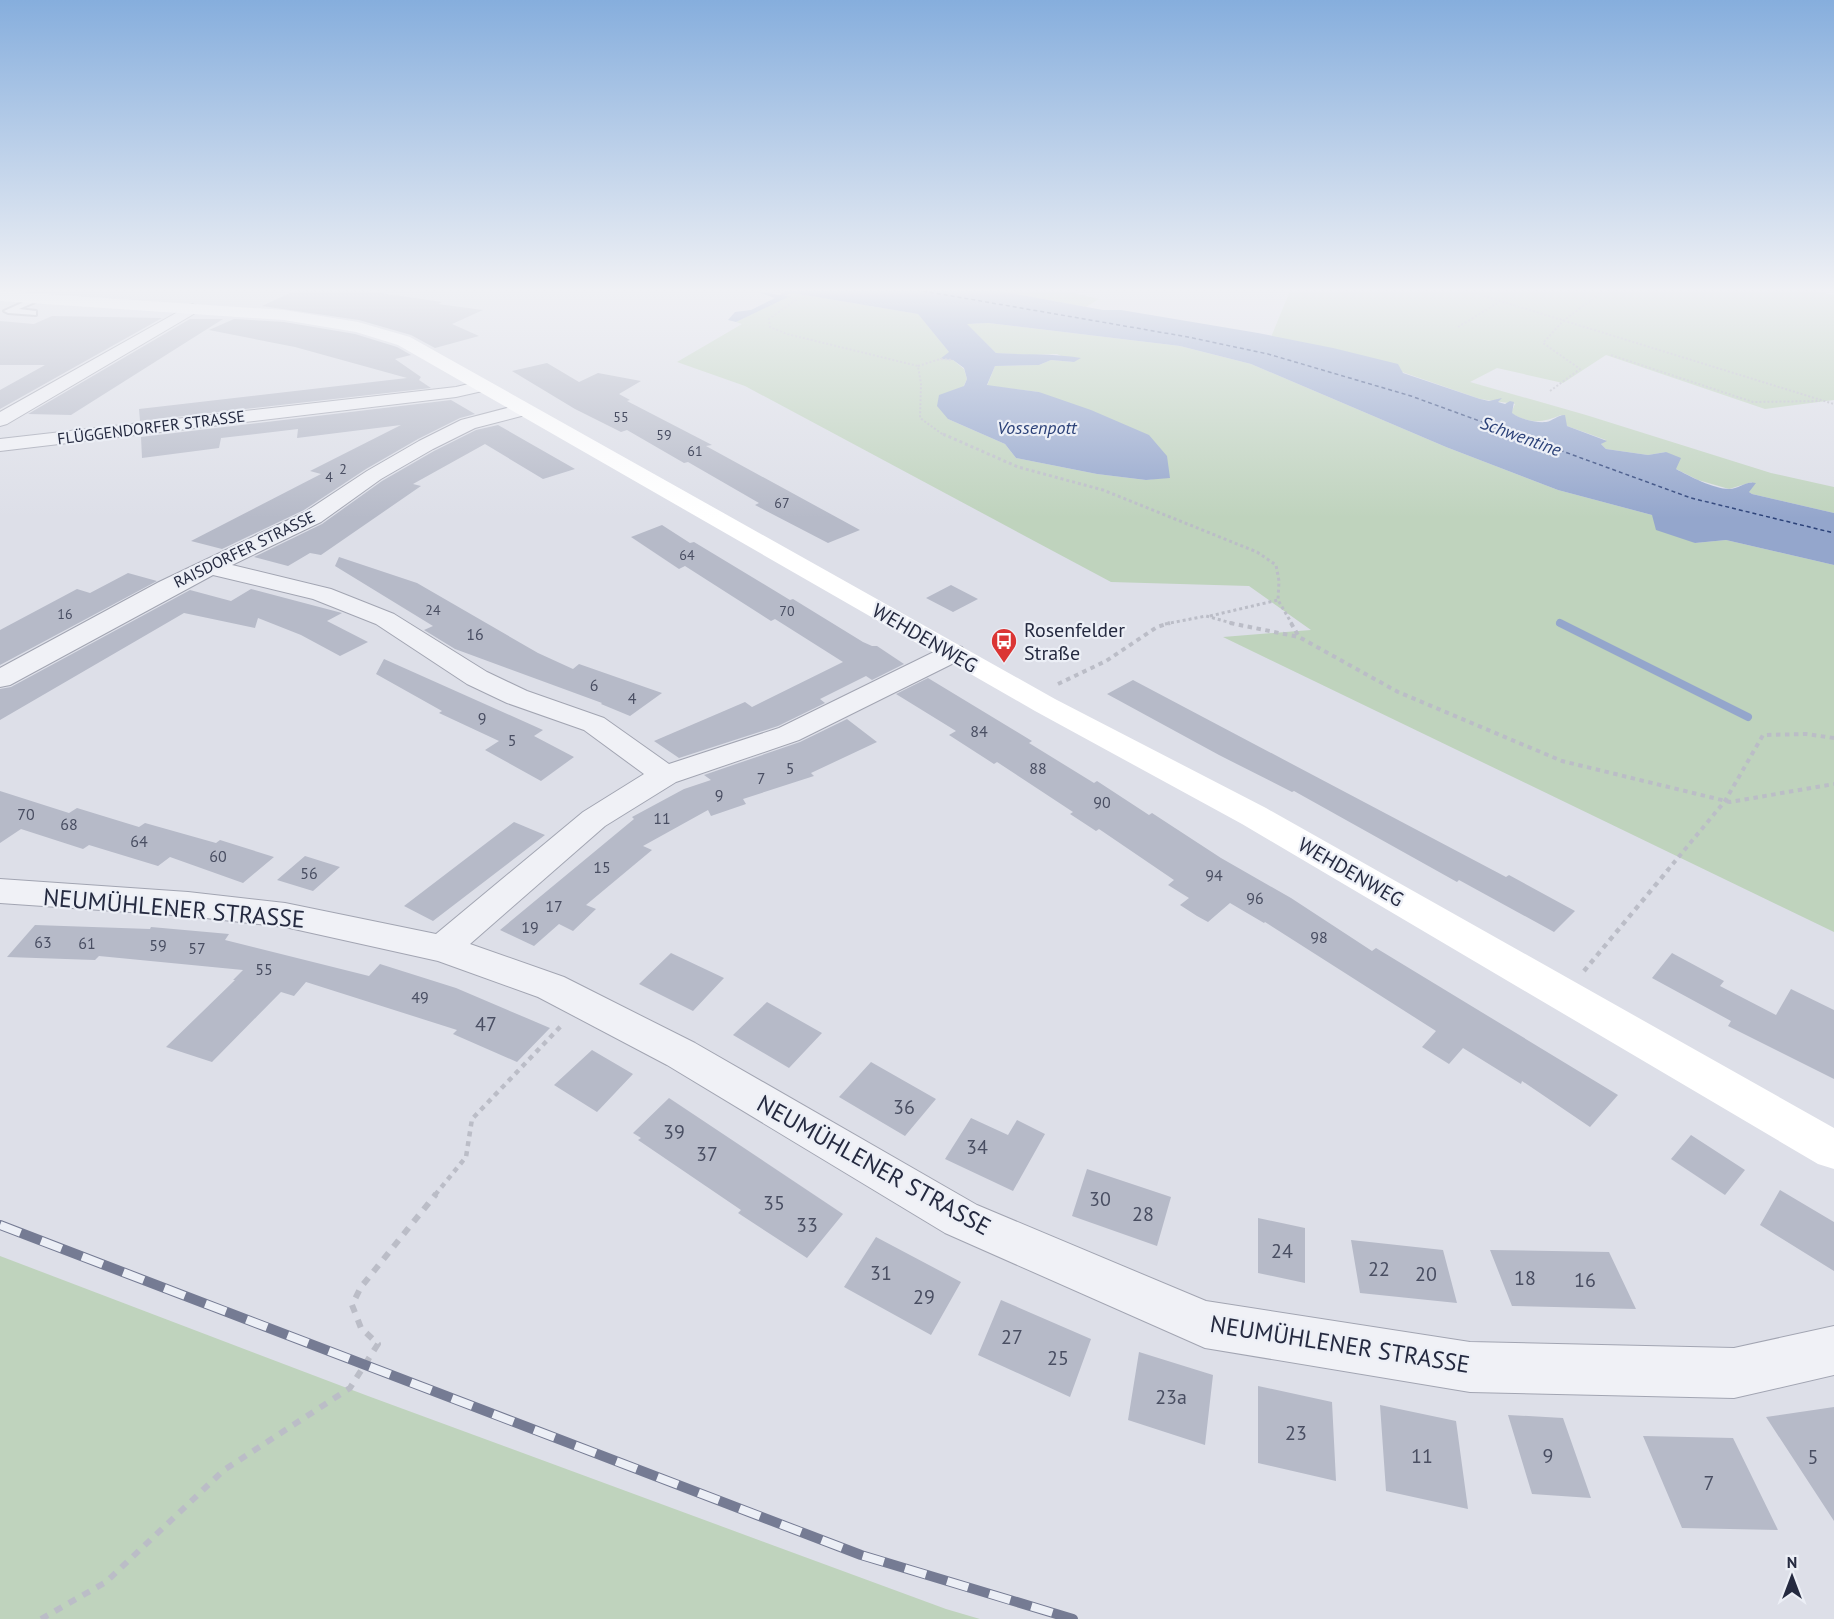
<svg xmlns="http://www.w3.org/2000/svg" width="1834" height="1619" viewBox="0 0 1834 1619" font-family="'PT Sans',sans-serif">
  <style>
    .green { fill: #bfd3bd }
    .water { fill: #94a6cc }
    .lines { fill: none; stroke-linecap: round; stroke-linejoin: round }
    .stream-far1 { stroke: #94a6cc; stroke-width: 6 }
    .stream { stroke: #94a6cc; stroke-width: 8 }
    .ferry { stroke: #2b4178; stroke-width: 1.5; stroke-dasharray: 4 3; stroke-linecap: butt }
    .building { fill: #b6bac8 }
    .lane-casing { stroke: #a2a5b2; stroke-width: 4 }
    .street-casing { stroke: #a2a5b2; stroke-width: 2 }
    .path-far4 { stroke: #bbbdc7; stroke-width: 2; stroke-dasharray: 2 2; stroke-linecap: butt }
    .path-far3 { stroke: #bbbdc7; stroke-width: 3; stroke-dasharray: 3 3; stroke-linecap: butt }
    .path-far2 { stroke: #bbbdc7; stroke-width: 4; stroke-dasharray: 4.5 4.5; stroke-linecap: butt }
    .path-far1 { stroke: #bbbdc7; stroke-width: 4.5; stroke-dasharray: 5 5; stroke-linecap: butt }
    .path { stroke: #bbbdc7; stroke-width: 6; stroke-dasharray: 8 8; stroke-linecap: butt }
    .lane { fill: #f0f1f6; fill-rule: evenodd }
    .street { fill: #f0f1f6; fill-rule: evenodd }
    .secondary { fill: #fff; fill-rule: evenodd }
    .rail-casing { stroke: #757b93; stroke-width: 10 }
    .rail { stroke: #eceff6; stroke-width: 8; stroke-dasharray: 22; stroke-linecap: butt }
    .labels { text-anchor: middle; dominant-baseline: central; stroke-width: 4.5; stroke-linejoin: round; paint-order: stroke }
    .far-number-label { font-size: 14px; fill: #494e62 }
    .far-street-label { font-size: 16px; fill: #252a40; stroke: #eceff6 }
    .number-label { font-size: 16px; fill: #494e62 }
    .far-water-label { font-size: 18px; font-style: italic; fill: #2b4178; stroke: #eceff6 }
    .poi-label { font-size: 20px; fill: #252a40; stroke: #eceff6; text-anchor: start }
    .street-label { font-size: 20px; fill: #252a40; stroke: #eceff6 }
    .near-number-label { font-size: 20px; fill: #494e62 }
    .near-street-label { font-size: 24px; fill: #252a40; stroke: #eceff6 }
  </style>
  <rect width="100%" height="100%" fill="#dddfe8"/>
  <!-- green -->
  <path class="green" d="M1000,291H1067L1099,299L1086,307Z
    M1290,291H1816L1834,295V400L1765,409L1606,355L1563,383L1497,368L1470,382L1586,415L1771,473L1834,487V513L1752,494L1749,492L1752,482L1729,489L1698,480L1676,469L1666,452L1648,455L1606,449L1601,444L1606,440L1567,426L1561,415C1543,423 1529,424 1511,413L1515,404L1480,399L1402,372L1271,337Z
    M793,293L918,314L950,353L941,359L953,360L964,369L967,379L948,419L1005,444L1016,458L1097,474L1146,480L1170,477L1039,392L987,386L995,366L1039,365L1051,360L1074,362L1057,354L1030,355L996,353L966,324L988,323L1180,346L1251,364L1446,447L1558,490L1652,515L1695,543L1726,540L1834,565V932L1223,637L1311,630L1249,586L1111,582L745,386L677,362L742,324L736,322Z
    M0,1256L368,1396L946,1609L980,1619H0Z"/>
  <!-- water -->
  <path class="water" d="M755,291L779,295L785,293L784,291H1000L1103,310H1121L1258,333L1333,348L1398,364L1403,373L1480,399L1489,401L1502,398L1498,402L1505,404L1510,401L1514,402L1512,413C1520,419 1535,423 1546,422C1553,421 1557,415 1565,415L1567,426L1607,441L1601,444L1606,449L1648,455L1666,452L1681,458L1676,469C1689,476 1714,489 1729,489C1739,489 1747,480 1756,483L1749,492L1752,494L1834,513V565L1726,540L1695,543L1656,530L1652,515L1558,490L1446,447L1251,364L1180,346L988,323L967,324L996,353C1024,355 1052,353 1081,358L1074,362L1051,360L1039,365L995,366L987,385L1039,392L1091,410L1149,435L1167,456L1170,478L1146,480L1097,474L1016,458L1005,444L948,419L937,406L939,395L964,386L967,379L964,368L953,360L940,359L949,352L918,314L793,293L786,295L788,297L736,322L728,320L735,312L751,310L775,298Z"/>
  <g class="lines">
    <!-- stream-far1 -->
    <path class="stream-far1" d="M1560,623L1562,624"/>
    <!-- stream -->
    <path class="stream" d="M1560,623L1748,717"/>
    <!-- ferry -->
    <path class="ferry" d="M923,291L1188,337L1268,354L1411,396L1691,498L1834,533"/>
  </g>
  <!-- building -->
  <path class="building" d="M294,291H367L442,302L438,304L483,310L452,324L479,336L435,348L411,335L359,320L262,306Z
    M52,316L162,318L0,409V390L45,365H0V321L34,324Z
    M190,319H223L71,415L28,414Z
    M234,319L284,322L355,334L397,347L411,355L395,359L421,377L419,380L431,388L140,421L139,409L407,378L295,347L209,330Z
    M547,363L579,382L598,373L641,381L619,394L630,400L627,401L712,445L706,446L860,530L828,543L755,505L759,503L688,462L684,463L627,430L621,432L575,409L512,371Z
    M451,400L475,414L460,418L418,439L366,469L304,510L222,549L191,541L321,474L310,471L401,425L297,438L298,429L221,438L219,448L142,458L141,437Z
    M498,425L575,469L543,479L485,444L413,484L421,486L321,555L310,553L288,566L254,557L322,524L382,481L434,451L476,430Z
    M662,525L690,543L694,542L790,600L793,599L863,642L872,646H877L904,664L872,680L866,676L820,699L825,703L778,726L679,758L654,741L745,702L752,707L843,662L775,619L771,621L685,566L679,569L631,537Z
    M339,557L417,583L538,653L573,669L579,664L662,693L630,716L601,704L602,703L455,649L424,630L433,626L335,566Z
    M128,573L157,581L0,665V630L77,589L90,593Z
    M951,585L978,599L953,612L926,598Z
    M251,589L342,613L327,621L368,642L340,656L301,635L258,618L255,628L184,613L0,720V689L11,687L190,590L231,601Z
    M384,659L543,730L534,736L574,757L541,781L485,750L499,741L439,713L442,711L376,674Z
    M928,678L1032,741L1029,743L1094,783L1097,781L1149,815L1152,813L1221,858L1291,898L1372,951L1376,948L1618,1095L1590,1127L1522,1081L1521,1084L1463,1048L1449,1064L1422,1047L1436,1031L1265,922L1264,923L1230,903L1208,922L1197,916L1180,905L1189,898L1168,885L1174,880L1099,829L1096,831L1070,814L1073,812L997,762L994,764L949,735L956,731L896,694Z
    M1133,680L1506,877L1509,875L1575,911L1554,932L1459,880L1457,882L1294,791L1292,792L1219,755L1107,694Z
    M847,719L877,742L811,773L814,776L743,799L746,804L711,816L708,810L643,846L652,850L586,905L596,909L573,931L559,924L534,946L500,930L634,819L632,817L684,789L711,780L704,775L800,742Z
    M0,791L69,813L77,808L139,827L145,823L216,843L220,840L274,857L243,883L170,857L158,866L89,845L83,849L21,829L0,843Z
    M514,822L545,835L433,921L404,906Z
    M305,856L340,867L313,891L277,880Z
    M35,925L150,929L151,927L229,934L225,940L369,976L380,964L456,988L550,1028L517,1062L453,1034L457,1030L306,982L294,996L281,992L212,1062L166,1047L235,980H233L243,970L99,956L95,960L7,957Z
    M671,953L724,978L693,1011L639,984Z
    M1672,953L1724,981L1720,986L1776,1015L1791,989L1834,1010V1079L1728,1026L1731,1021L1652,978Z
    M767,1002L822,1033L789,1068L733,1035Z
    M592,1050L633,1074L597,1112L554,1085Z
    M871,1062L936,1099L905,1136L839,1097Z
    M669,1098L843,1214L807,1258L738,1213L741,1210L638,1140L641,1138L633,1133Z
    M971,1118L1008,1135L1017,1120L1045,1134L1013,1191L945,1159Z
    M1691,1135L1745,1170L1725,1195L1671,1159Z
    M1087,1169L1171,1197L1157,1246L1072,1216Z
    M1780,1190L1834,1222V1271L1760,1225Z
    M1258,1218L1305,1228V1283L1258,1273Z
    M876,1237L961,1282L931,1335L844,1287Z
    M1351,1240L1443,1250L1457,1303L1360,1293Z
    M1490,1250L1609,1252L1636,1309L1512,1306Z
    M1001,1300L1091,1339L1070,1397L978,1355Z
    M1139,1352L1213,1375L1205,1445L1128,1420Z
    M1258,1386L1332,1402L1336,1481L1258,1463Z
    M1380,1405L1456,1421L1468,1509L1386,1491Z
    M1834,1407V1521L1766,1417Z
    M1508,1415L1563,1418L1591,1498L1532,1494Z
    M1643,1436L1733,1438L1778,1530L1682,1528Z"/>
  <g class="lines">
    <!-- lane casing -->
    <g class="lane-casing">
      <path id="lane" d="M35,297L42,299L19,309L36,311V315L8,313L4,311Z"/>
    </g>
    <!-- street casing -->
    <g class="street-casing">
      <path id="street" d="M192,304L197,306L200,309L197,312L7,424L0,426V412Z
        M481,381L487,382L490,386L487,390L456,397L0,451V439L456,387Z
        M522,404L529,406L531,410L529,414L475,428L433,449L381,479L321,522L232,565L331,589L394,614L487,672L527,691L604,718L669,764L779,728L944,647L953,645L962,647L966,653L962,659L799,740L676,782L605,826L470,944L564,977L695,1043L977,1205L1206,1301L1470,1342L1734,1348L1834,1326V1375L1734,1398L1470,1392L1205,1348L945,1233L667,1065L538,997L438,961L285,927L188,916L0,903V879L188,892L285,903L436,934L583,812L644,774L584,730L507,703L467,684L376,624L313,599L213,575L10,685L0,687V668L159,582L305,512L367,471L419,441L461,420Z"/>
    </g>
    <!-- path-far4 -->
    <path class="path-far4" d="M778,291L796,300L769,319L770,327L787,334L918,366L921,384L920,418L945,436
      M1468,291L1834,404
      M1458,327L1499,302
      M1611,355L1753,402L1820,401
      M918,366L940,359L953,360
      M1550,391L1580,369L1543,343L1563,321L1603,291"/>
    <!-- path-far3 -->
    <path class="path-far3" d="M943,434L1018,467L1103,490L1257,552L1276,565L1279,581L1278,600L1292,624
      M1210,616L1278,600
      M1165,624L1206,616L1235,624"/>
    <!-- path-far2 -->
    <path class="path-far2" d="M1230,623L1299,637
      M1291,623L1299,637L1398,692L1562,761L1730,802L1834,784
      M1058,684L1106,661L1157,627L1170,623
      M1667,871L1725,801L1763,735L1806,734L1834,738"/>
    <!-- path-far1 -->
    <path class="path-far1" d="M1584,971L1668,870
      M435,1195L466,1157L472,1119L561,1026"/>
    <!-- path -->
    <path class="path" d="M41,1619L106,1582L224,1470L350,1388L378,1344L361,1328L352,1305L361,1287L436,1194"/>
    <!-- lane -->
    <use href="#lane" class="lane"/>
    <!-- street -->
    <use href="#street" class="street"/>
    <!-- secondary -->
    <path class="secondary" d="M0,291L284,310L358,322L410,337L1055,699L1266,808L1834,1128V1169L1818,1164L1242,824L1035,711L398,345L356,332L284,320L0,301Z"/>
    <!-- rail casing -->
    <g class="rail-casing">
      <path id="rail" d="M0,1225L861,1555L1073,1619"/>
    </g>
    <!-- rail -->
    <use href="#rail" class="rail"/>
  </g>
  <!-- sky -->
  <linearGradient id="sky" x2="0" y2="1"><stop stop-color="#86aedd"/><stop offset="0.56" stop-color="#f0f1f5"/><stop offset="1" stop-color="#f0f1f5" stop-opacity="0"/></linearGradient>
  <rect width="1834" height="518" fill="url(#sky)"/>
  <!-- icons -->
  <defs>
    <g id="bus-pin" transform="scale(1.35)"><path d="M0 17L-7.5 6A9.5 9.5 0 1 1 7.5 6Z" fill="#db3534" stroke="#eceff6"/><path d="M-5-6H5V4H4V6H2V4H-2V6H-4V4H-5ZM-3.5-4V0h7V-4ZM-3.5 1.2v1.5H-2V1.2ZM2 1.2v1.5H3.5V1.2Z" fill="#fff"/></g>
  </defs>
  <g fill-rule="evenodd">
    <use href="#bus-pin" x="1004" y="641"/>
  </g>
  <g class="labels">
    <!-- far-number labels -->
    <g class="far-number-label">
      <text x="621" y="417">55</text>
      <text x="664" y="435">59</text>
      <text x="695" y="451">61</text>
      <text x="343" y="469">2</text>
      <text x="329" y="477">4</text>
      <text x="782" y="503">67</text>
      <text x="687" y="555">64</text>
      <text x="433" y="610">24</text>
      <text x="787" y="611">70</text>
      <text x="65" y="614">16</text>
    </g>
    <!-- far-street labels -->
    <g class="far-street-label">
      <text transform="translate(151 427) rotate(-7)">FLÜGGENDORFER STRASSE</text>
      <text transform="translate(244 549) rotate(-26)">RAISDORFER STRASSE</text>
    </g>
    <!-- number labels -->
    <g class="number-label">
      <text x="475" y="634">16</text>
      <text x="594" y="685">6</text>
      <text x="632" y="698">4</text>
      <text x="482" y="718">9</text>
      <text x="979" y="731">84</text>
      <text x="512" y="740">5</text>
      <text x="790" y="768">5</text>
      <text x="1038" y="768">88</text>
      <text x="761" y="778">7</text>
      <text x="719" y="795">9</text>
      <text x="1102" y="802">90</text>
      <text x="26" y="814">70</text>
      <text x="662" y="818">11</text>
      <text x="69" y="824">68</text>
      <text x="139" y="841">64</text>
      <text x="218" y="856">60</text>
      <text x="602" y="867">15</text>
      <text x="309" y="873">56</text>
      <text x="1214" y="875">94</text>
      <text x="1255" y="898">96</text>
      <text x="554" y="906">17</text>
      <text x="530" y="927">19</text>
      <text x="1319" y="937">98</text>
      <text x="43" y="942">63</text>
      <text x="87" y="943">61</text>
      <text x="158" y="945">59</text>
      <text x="197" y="948">57</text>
      <text x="264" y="969">55</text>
      <text x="420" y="997">49</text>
    </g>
    <!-- far-water labels -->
    <g class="far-water-label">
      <text x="1037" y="427">Vossenpott</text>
      <text transform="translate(1521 436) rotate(20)">Schwentine</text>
    </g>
    <!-- poi labels -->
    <g class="poi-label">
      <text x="1024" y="630">Rosenfelder<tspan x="1024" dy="23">Straße</tspan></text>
    </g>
    <!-- street labels -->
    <g class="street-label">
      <text transform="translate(925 638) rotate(30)">WEHDENWEG</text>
      <text transform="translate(1351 872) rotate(30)">WEHDENWEG</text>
    </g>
    <!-- near-number labels -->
    <g class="near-number-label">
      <text x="486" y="1024">47</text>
      <text x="904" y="1107">36</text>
      <text x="674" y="1132">39</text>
      <text x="977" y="1147">34</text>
      <text x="707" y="1154">37</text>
      <text x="1100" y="1199">30</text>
      <text x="774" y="1203">35</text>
      <text x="1143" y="1214">28</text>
      <text x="807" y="1225">33</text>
      <text x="1282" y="1251">24</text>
      <text x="1379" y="1269">22</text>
      <text x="881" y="1273">31</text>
      <text x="1426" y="1274">20</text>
      <text x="1525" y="1278">18</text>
      <text x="1585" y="1280">16</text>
      <text x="924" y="1297">29</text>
      <text x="1012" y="1337">27</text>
      <text x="1058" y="1358">25</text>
      <text x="1171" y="1397">23a</text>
      <text x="1296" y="1433">23</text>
      <text x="1422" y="1456">11</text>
      <text x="1548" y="1456">9</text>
      <text x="1813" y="1457">5</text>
      <text x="1709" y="1483">7</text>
    </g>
    <!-- near-street labels -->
    <g class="near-street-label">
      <text transform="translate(174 908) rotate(5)">NEUMÜHLENER STRASSE</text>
      <text transform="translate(874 1165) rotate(29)">NEUMÜHLENER STRASSE</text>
      <text transform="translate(1340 1344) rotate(9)">NEUMÜHLENER STRASSE</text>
    </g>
  </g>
  <!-- north arrow -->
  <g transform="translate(1792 1577)" stroke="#eceff6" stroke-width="4.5" paint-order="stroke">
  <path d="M0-4.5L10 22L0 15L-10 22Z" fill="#252a40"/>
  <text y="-9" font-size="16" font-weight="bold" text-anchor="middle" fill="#252a40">N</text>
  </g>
</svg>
